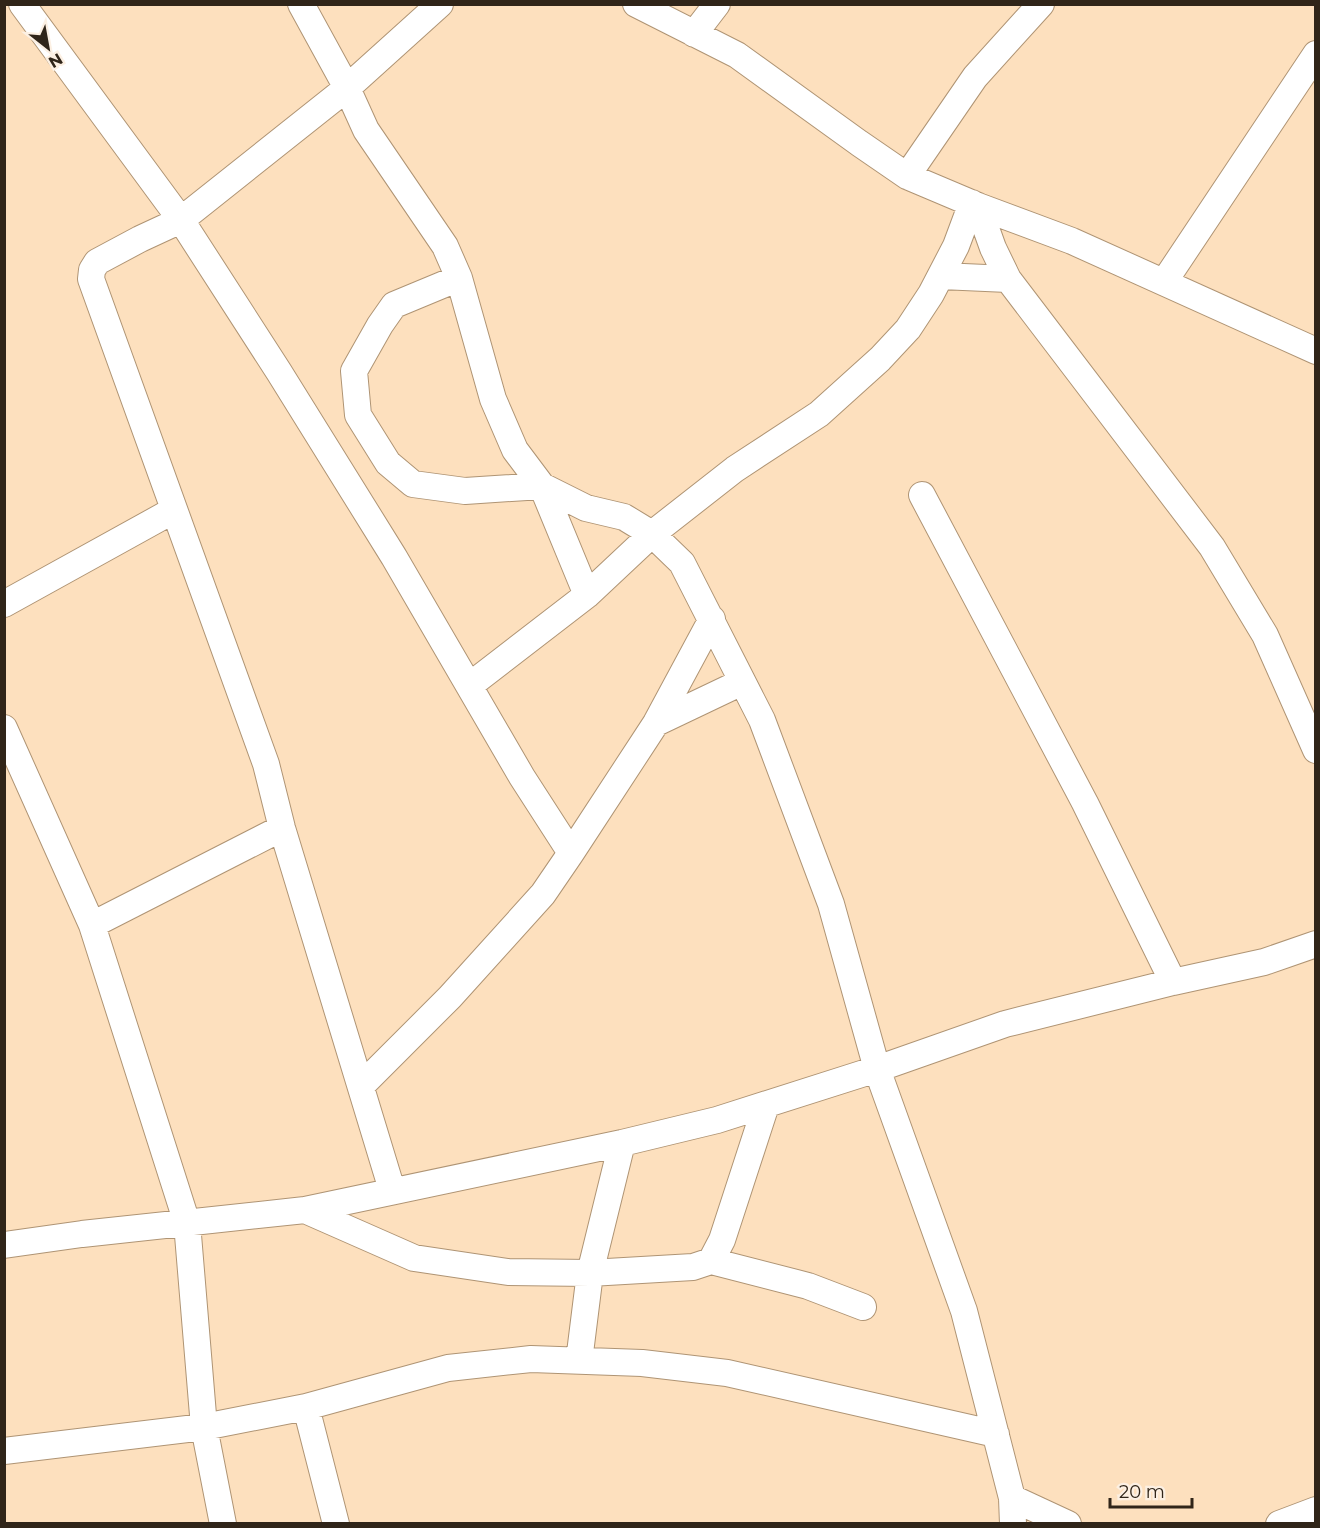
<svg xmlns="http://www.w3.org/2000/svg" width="1320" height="1528" viewBox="0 0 1320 1528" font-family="Montserrat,sans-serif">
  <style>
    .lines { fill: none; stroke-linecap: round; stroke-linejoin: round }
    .street-casing { stroke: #af9474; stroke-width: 28 }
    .street { stroke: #fff; stroke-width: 26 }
  </style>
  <rect width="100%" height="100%" fill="#fde0be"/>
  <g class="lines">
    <!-- street casing -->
    <g class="street-casing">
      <path id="street" d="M22,4L181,220L279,372L394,557L522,777L571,853
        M301,4L347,88L366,130L445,246L459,278L493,399L515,450L542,486L586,508L624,517L652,534L682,563L762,720L831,904L877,1069L964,1311L1012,1498L1013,1524
        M636,4L737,55L859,143L907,176L978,206L1072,241L1316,351
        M694,34L717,4
        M907,176L975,77L1041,4
        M978,206L993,248L1008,279L1212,547L1265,635L1316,750
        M941,276L1008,279
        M459,278L394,305L380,325L354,371L358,415L388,463L413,484L465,491L542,486L587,595
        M1164,282L1316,54
        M922,495L1085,803L1173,982
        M4,604L174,510
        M469,686L587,595L652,534L735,469L819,414L880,359L908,329L931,294L956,246L972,203
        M656,723L742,682
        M4,728L92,925L187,1223L204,1427L223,1524
        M92,925L282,828
        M361,1086L450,997L543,894L571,853L656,723L712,619
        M392,1190L282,828L266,764L91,279L92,270L97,262L140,239L181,220L347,88L440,4
        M305,1210L414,1258L508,1272L590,1273L693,1267L711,1261L808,1286L863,1307
        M4,1245L82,1234L305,1210L622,1143L717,1120L877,1069L1005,1024L1173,982L1264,962L1316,944
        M711,1261L722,1240L766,1105
        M579,1361L590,1273L622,1143
        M306,1407L336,1524
        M4,1451L204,1427L306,1407L448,1368L531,1359L642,1363L727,1373L996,1434
        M1012,1498L1068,1524
        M1279,1524L1316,1510"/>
    </g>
    <!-- street -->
    <use href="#street" class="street"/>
  </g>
  <!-- border -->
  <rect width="1320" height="1528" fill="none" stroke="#302519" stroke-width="12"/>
  <!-- north arrow -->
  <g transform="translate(48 48) rotate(149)" stroke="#fcf0e3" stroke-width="4.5" paint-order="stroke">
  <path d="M0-4.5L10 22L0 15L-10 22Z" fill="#302519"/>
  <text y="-9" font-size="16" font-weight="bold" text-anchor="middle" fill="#302519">N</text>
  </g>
  <!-- scale -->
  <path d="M1110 1498v9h82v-9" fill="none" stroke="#302519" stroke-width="3"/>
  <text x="1119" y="1498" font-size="18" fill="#302519" stroke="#fcf0e3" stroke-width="4.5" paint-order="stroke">20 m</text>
</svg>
